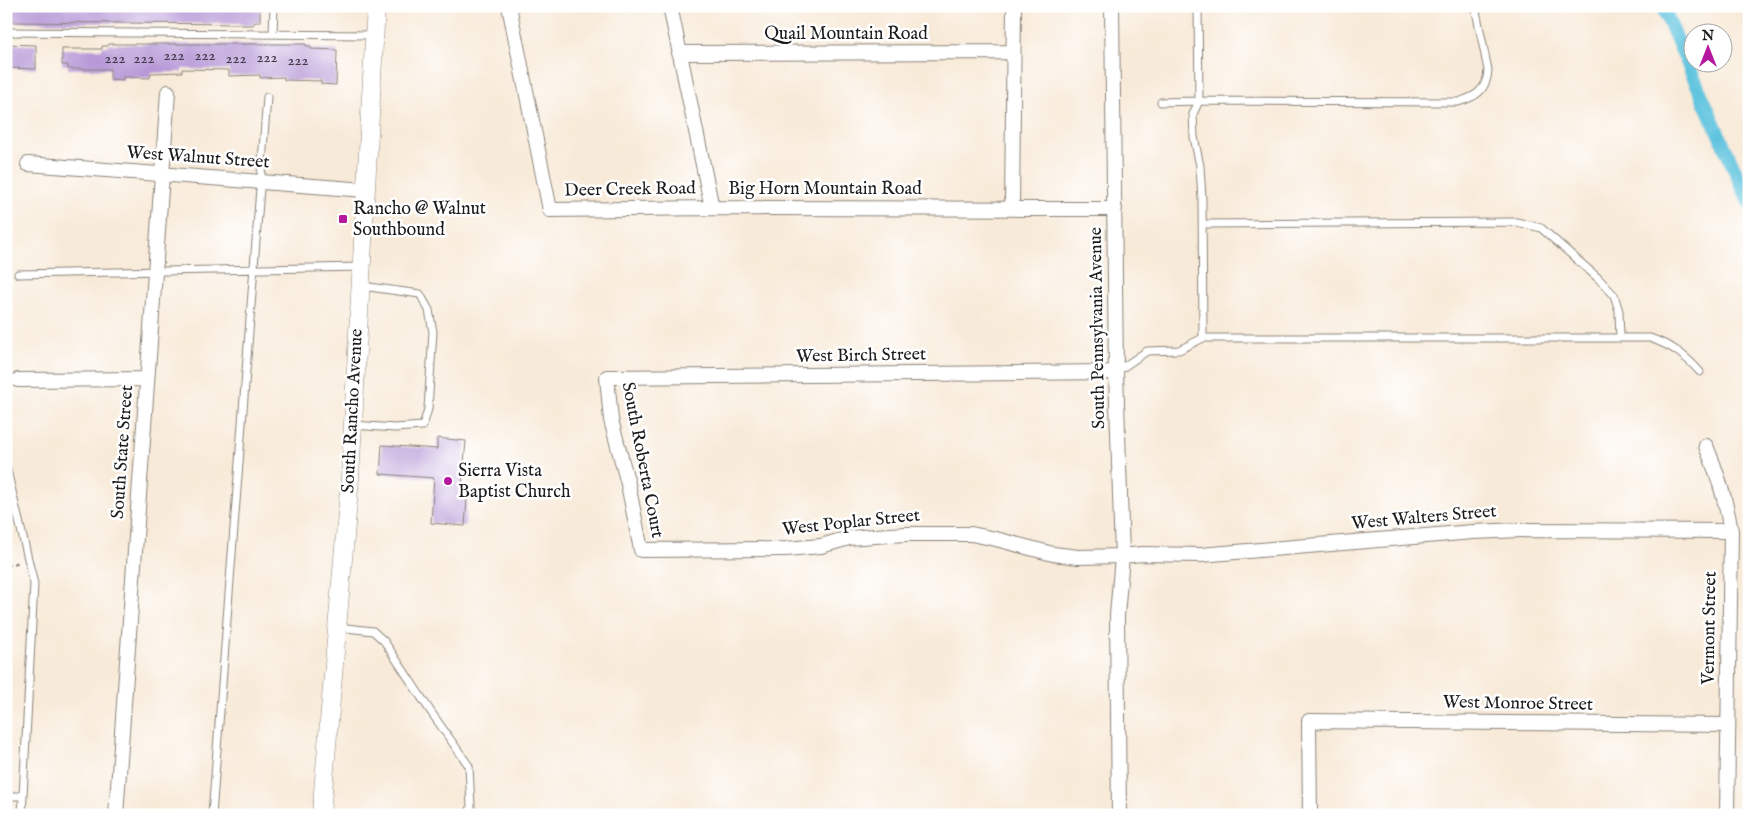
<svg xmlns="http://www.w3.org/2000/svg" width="1755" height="821" viewBox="0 0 1755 821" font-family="'IM FELL English',serif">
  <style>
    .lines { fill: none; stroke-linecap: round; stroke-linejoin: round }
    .canal { stroke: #61c4df; stroke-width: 14 }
    .building { fill: #b799d7 }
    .service-casing { stroke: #8a837a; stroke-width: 9 }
    .minor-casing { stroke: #8a837a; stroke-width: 16 }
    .tertiary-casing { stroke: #8a837a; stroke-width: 19 }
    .path { stroke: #8a837a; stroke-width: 2.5; stroke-dasharray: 4 4; stroke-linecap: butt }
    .service { stroke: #fff; stroke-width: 7 }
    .minor { stroke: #fff; stroke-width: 14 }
    .tertiary { stroke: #fff; stroke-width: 18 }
    .poi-dot { fill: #b5179e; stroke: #fff; stroke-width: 2 }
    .labels { text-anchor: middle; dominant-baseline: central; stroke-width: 5; stroke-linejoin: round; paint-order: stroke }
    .number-label { font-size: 15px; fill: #433b4b }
    .street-label { font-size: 18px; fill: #1c1c1c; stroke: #fff }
    .poi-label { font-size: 18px; fill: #1c1c1c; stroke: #fff; text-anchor: start }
  </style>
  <rect width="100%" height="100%" fill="#fff"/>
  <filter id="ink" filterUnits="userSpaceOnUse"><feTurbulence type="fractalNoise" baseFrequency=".02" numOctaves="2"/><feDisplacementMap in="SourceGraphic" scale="10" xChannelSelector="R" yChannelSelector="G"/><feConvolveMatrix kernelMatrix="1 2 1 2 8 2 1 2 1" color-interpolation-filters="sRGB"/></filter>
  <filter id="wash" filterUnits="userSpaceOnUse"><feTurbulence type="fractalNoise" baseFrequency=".0096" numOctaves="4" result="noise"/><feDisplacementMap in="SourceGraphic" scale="20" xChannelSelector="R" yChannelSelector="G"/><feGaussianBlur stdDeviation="1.12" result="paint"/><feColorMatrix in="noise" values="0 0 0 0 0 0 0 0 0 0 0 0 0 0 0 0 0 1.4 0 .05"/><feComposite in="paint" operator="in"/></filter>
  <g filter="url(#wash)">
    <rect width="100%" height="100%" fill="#f8ead8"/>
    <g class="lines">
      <!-- canal -->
      <path class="canal" d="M1662,6L1749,202"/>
    </g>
    <g id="blocks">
      <!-- building -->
      <path class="building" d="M6,6H260V22H255L253,25H242V24L6,22Z
        M6,44L36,45V69L6,68Z
        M109,44H306V46H311V49L337,50L336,85L321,84V81L284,80V77L260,78V75L229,76V70L182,69V72L151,73L150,78L123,77V80L110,79V69H68V65H62V49H102V46H108Z
        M437,438L466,441L462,485L468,486L465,526L431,523L434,478L380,474L382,445L437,449Z"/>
    </g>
  </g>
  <g filter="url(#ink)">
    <use href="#blocks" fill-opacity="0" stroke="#8a837a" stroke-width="1"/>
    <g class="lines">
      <!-- service casing -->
      <g class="service-casing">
        <path id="service" d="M1198,6L1199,101L1458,102C1476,97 1487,90 1488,70L1475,6
          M6,32L373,35
          M273,34L274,6
          M1161,102L1199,101L1193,114L1194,137L1200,166L1202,199L1203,338
          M6,222L7,244
          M1203,224L1517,222L1541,228L1598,278L1614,295L1619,311L1620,338
          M18,274L362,267
          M1116,372L1147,351L1179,350L1203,338H1650C1672,346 1684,354 1700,372
          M353,425L395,428L423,426L428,409L433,332L429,310L420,294L362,286
          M6,466L34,584L22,815
          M337,627L373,631L384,641L431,712L469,766L471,807L469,815
          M6,796H23
          M212,815L267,97"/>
      </g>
      <!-- minor casing -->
      <g class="minor-casing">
        <path id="minor" d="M509,6L550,210L712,208
          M670,6L712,208L1115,209
          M1112,6L1116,372L1122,556L1117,616L1119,815
          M679,53L1013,52
          M28,164L366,190
          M1012,209L1014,6
          M1116,372L607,377L611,420L628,484L641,550L786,549L821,546L849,538L875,536L906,534H971L996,539L1053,554L1078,557L1122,556L1142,554L1200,555L1473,532L1522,530L1731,531
          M18,380L147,379
          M1706,446C1718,474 1726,501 1731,531L1727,815
          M116,815L168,92
          M1310,815L1309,721L1728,725"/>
      </g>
      <!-- tertiary casing -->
      <g class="tertiary-casing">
        <path id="tertiary" d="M321,815L350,478L376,6"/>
      </g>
      <!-- path -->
      <path class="path" d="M6,566L19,562"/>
      <!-- service -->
      <use href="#service" class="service"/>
      <!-- minor -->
      <use href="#minor" class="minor"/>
      <!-- tertiary -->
      <use href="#tertiary" class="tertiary"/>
    </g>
  </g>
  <!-- markers -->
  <g class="poi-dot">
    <rect x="338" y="214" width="10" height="10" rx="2.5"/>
    <circle cx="448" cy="481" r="5"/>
  </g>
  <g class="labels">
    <!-- number labels -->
    <g class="number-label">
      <text x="174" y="55">222</text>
      <text x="205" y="55">222</text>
      <text x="267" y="57">222</text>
      <text x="115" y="58">222</text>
      <text x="144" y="58">222</text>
      <text x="236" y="58">222</text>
      <text x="298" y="60">222</text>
    </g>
    <!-- street labels -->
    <g class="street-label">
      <text x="846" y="34">Quail Mountain Road</text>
      <text transform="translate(198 158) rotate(4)">West Walnut Street</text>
      <text x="825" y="189">Big Horn Mountain Road</text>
      <text transform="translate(630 190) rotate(-1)">Deer Creek Road</text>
      <text transform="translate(1098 328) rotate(-91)">South Pennsylvania Avenue</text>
      <text transform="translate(861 356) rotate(-1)">West Birch Street</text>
      <text transform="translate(353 411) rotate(-87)">South Rancho Avenue</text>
      <text transform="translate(123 452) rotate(-86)">South State Street</text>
      <text transform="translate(642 460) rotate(79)">South Roberta Court</text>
      <text transform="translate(1424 518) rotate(-5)">West Walters Street</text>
      <text transform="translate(851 523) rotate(-6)">West Poplar Street</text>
      <text transform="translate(1710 628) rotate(-89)">Vermont Street</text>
      <text transform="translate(1518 704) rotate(1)">West Monroe Street</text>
    </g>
    <!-- poi labels -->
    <g class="poi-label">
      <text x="353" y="209">Rancho @ Walnut<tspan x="353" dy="21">Southbound</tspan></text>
      <text x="458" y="471">Sierra Vista<tspan x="458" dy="21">Baptist Church</tspan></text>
    </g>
  </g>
  <!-- margin -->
  <rect width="1755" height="821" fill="none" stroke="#fff" stroke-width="25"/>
  <!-- north arrow -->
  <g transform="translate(1708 48)"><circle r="24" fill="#ffffff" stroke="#a4a4a4"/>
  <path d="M0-4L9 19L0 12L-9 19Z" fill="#b5179e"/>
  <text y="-8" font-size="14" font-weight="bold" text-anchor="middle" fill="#1c1c1c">N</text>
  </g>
</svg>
